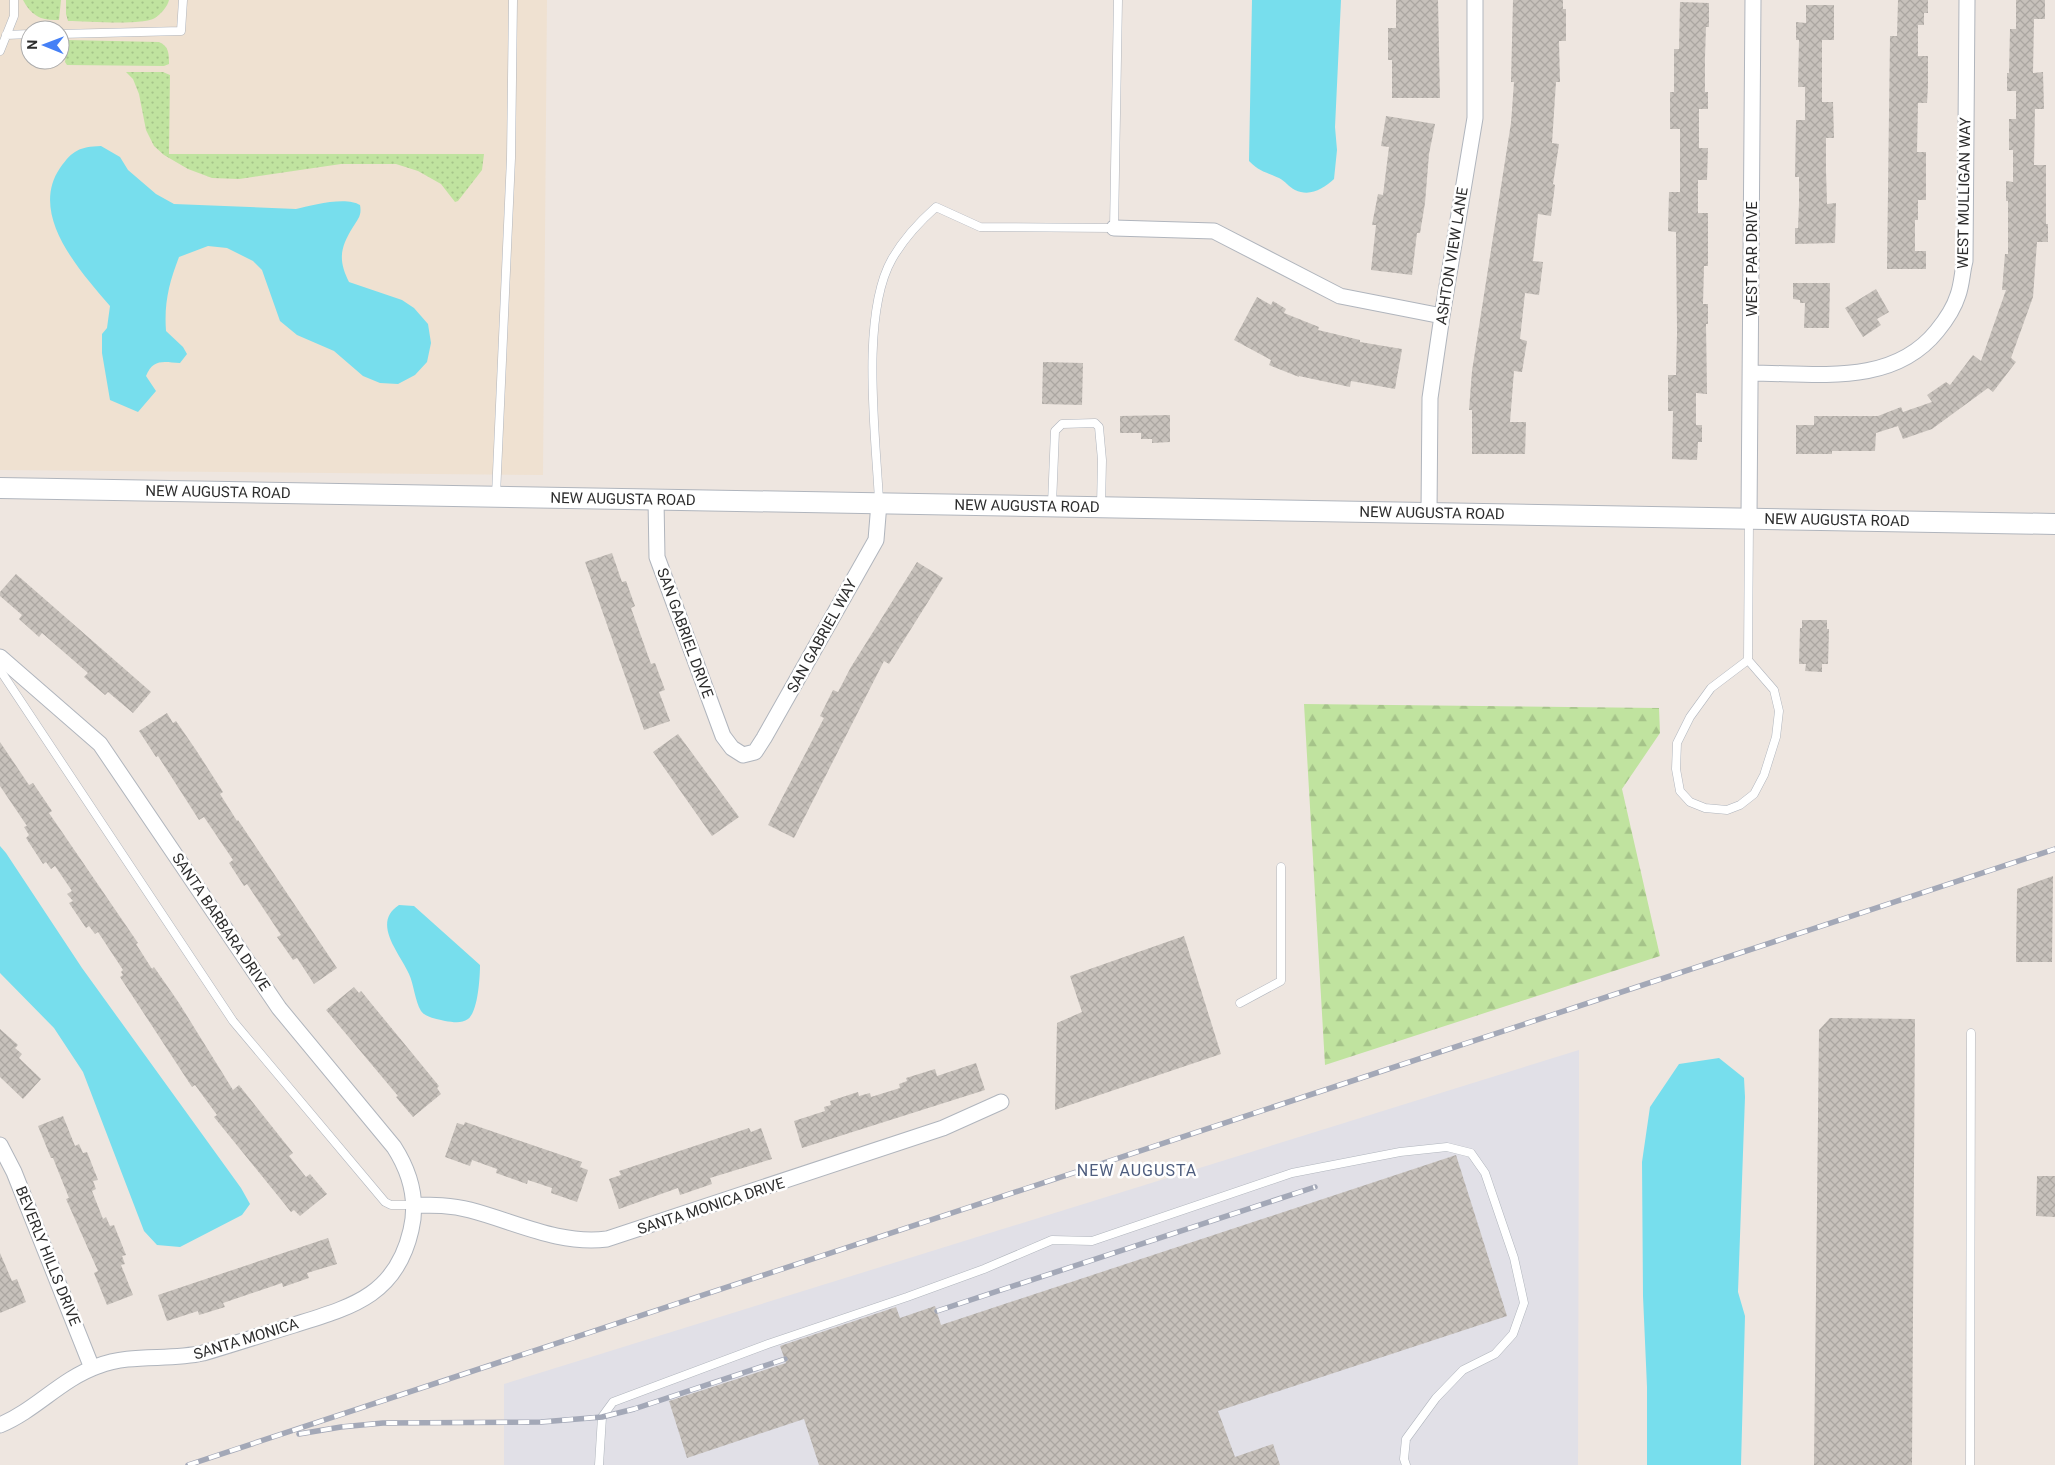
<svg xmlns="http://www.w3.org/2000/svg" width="2055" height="1465" viewBox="0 0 2055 1465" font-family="Roboto,sans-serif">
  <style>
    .industrial { fill: #e1e0e7 }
    .education { fill: #efe1d1; fill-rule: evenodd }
    .grass { fill: url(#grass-dots) }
    .forest { fill: url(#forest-firs) }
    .water { fill: #77deed }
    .building { fill: url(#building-cross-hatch) }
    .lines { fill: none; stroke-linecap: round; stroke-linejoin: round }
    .lane-casing { stroke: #b0b5bd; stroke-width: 9 }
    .street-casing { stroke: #b0b5bd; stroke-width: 17 }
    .secondary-casing { stroke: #b0b5bd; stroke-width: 22 }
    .lane { stroke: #fff; stroke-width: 8 }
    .street { stroke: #fff; stroke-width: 15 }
    .secondary { stroke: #fff; stroke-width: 20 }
    .rail-casing { stroke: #a3a8b7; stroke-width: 5.5 }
    .rail { stroke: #fff; stroke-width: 4; stroke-dasharray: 11; stroke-linecap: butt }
    .labels { text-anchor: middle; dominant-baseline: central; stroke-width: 5; stroke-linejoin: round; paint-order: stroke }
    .street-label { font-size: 15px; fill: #2d2d2d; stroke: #fff }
    .neighbourhood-label { font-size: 16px; letter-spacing: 1px; fill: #4e5d7e; stroke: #fff }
  </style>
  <defs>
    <pattern id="grass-dots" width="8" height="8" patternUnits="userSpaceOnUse" patternTransform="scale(1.25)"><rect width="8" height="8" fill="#c0e39f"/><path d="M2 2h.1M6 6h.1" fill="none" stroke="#a5c389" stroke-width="1.8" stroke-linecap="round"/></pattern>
    <pattern id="forest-firs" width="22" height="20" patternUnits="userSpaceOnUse" patternTransform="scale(1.25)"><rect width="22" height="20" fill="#c0e39f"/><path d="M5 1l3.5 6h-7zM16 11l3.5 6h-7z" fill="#a5c389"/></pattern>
    <pattern id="building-cross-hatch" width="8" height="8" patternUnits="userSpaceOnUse" patternTransform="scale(1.25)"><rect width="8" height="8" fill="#c7c1bb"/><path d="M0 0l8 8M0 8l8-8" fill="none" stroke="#aba6a1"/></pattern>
  </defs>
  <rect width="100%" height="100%" fill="#eee6e0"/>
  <!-- industrial -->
  <path class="industrial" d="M1579,1050L1578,1465H504V1384Z"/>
  <!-- education -->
  <path class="education" d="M0,0H547L543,475L0,470ZM30,30H60V60H30Z"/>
  <!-- grass -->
  <path class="grass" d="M23,0H61L59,20C42,21 31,16 23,0Z
    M66,0H169C168,6 160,15 155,18C141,26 86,21 68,21L66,14Z
    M68,40L159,42C169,46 169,54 169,64L164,66L67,65L65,62Z
    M126,72H163L170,75L169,154H484L482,170L458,201L455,202L441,184L418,171L396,164H341L239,179L212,178L188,169L164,155L154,146L146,130L139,94L133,79Z"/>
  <!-- forest -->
  <path class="forest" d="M1304,704L1659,708L1660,733L1622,789L1660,956L1325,1065Z"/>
  <!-- water -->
  <path class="water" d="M1252,0H1341L1335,127L1337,150L1334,179C1323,189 1310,197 1295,190C1289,187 1285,181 1279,178C1266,172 1260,172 1249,161Z
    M101,146L120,157L128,170L156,194L174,204L296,209C311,205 347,196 360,205C362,215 358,219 353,227C340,248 338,260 349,282L402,300L414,308L428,324L431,343L427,362L415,375L398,384L380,383L363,376L334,351L297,335L280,321L262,270L253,261L227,248L208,246L179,257C169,283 164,303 166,331L183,347L187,354L180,363C164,362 153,358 146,376L156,391L138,412L110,400L102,353V334L107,328L110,306C81,272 28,215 60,168C73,150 79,147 101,146Z
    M0,846L6,853L82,968L241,1188L250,1204L242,1215L180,1247L157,1245L144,1231L83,1072L54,1028L0,973Z
    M399,905L414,906L480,965C480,977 478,1012 468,1019C461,1024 453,1022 445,1021C438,1019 426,1018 421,1011C415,1001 414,985 409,974C400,953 371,923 399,905Z
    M1719,1058L1744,1078L1745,1097L1738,1292L1745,1316L1741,1465H1647V1387L1643,1296L1642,1162L1650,1107L1679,1064Z"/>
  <!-- building -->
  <path class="building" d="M1396,0H1438L1440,98H1392V60H1388V28H1396Z
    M1513,0H1563V9H1566V41H1559L1560,82H1556L1552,143L1559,144L1553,184L1555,185L1551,216L1538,214L1533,261L1543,262L1539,295L1525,293L1520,339L1527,341L1522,372L1514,371L1510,422H1526L1525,454H1472V410H1469L1472,371L1511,123L1514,82H1511Z
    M1898,0H1928V13H1924V25H1918V56H1928V86L1927,103H1918L1917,152H1926V200H1918V220H1915V251H1926V269H1887L1890,36H1897Z
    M2016,0H2045V19H2034L2033,73L2043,72L2044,109H2035L2034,165H2046V224H2048V242H2037L2033,297L2011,358L2016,362L1993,392L1988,388L1932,429L1903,439L1898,426L1876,433L1875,451H1832V454H1796V425H1814V416H1878L1901,407L1903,412L1932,402L1927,395L1946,382L1950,385L1973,355L1981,361L2006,290H2002L2005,254H2008V201H2006V181L2013,182V150H2009V119H2016V91H2007V73H2009L2010,29H2016Z
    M1680,2L1709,3V27H1706L1705,57V92H1708V109H1699V148H1708L1707,180H1698V213H1708V266H1704L1703,304H1708V324H1706L1707,394L1696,393V425H1702V442H1698L1697,460L1672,459L1673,411H1668V375H1676L1677,333L1676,232L1668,231L1669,192H1680V129H1670V92H1674V49H1679Z
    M1806,5H1834V40H1822V102H1833L1834,138H1826V171L1827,204L1836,203L1835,243L1795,244V228H1798L1799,204V177H1795L1796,120H1805V87H1798L1799,40H1796V22L1806,23Z
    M1386,116L1435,124L1429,154L1425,203L1420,233H1417L1412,275L1371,270L1376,225H1372L1378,194L1383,195L1389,147L1381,146Z
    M1793,283H1830L1829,328H1804L1805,303H1800V300L1793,299Z
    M1876,289L1889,312L1877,319L1881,325L1863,337L1845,308Z
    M1257,297L1271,305L1273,301L1286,309L1284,313L1319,327L1318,330L1360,340V342L1402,349L1395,389L1351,381L1350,387L1299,376V377L1269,365L1271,360L1234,340Z
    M1043,362L1083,363L1082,405L1042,404Z
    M1170,415V442L1152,443V439H1141V433H1120V416Z
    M612,553L622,582L626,581L635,606L631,608L651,664L655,663L665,690L659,692L670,721L644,730L585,562Z
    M917,562L943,578L889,664L884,661L794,838L768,825L824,718L820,716L833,690L838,692L851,667Z
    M16,574L151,692L133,713L108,692L105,695L84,677L88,673L42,633L39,637L19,619L22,615L0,596V592Z
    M1802,620H1827V629H1829L1828,664H1822V672L1805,671L1806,664H1799L1800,628H1802Z
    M167,713L173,723L176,721L196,750L223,792L220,794L237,821L238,820L337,968L314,984L297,958L293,960L277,937L281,935L247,884L244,886L229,863L233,860L204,817L199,820L158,756L156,757L139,731Z
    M678,734L739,817L712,836L653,752Z
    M0,742L29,785L33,783L52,811L49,813L138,943L136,944L152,969L154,967L179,1003L233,1090L239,1085L293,1153L289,1156L306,1177L310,1174L327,1194L300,1216L294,1210L291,1212L214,1117L217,1115L195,1085L192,1087L120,977L123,975L121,972L123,970L98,932L95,934L89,926L86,928L69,903L73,901L67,894L72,891L55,866L51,869L46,862L43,864L26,838L29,835L24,827L27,826L0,786Z
    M2053,876L2052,962H2016L2017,889Z
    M1184,936L1221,1054L1055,1110L1057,1023L1082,1012L1070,976Z
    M354,987L359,993L361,991L439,1086L437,1088L441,1094L413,1117L396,1097L398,1096L326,1010Z
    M1830,1018L1915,1019L1912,1465H1814L1819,1030Z
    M0,1029L18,1045L15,1048L22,1054L19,1058L41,1079L23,1099L0,1077Z
    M976,1063L985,1090L802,1148L794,1121L825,1111L824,1107L831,1105L830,1101L858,1092L859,1096L870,1093L871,1097L900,1088L899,1084L907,1081L906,1078L935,1069L937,1076Z
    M63,1116L75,1146L79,1144L83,1153L87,1152L98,1180L93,1181L96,1189L92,1191L103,1219L106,1217L110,1226L114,1225L126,1255L122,1256L125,1264L121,1265L133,1295L107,1305L94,1273L98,1271L66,1199L69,1198L53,1158H51L38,1126Z
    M465,1122L582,1162L580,1167L588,1170L577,1202L551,1193L552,1188L528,1180L527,1184L496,1173L497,1169L472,1160L470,1166L445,1157L457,1123L464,1125Z
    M749,1128L751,1132L761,1128L772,1159L710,1178L712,1184L680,1195L678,1188L619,1209L609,1179L621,1175L619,1171Z
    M1456,1155L1507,1316L1218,1411L1235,1457L1273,1444L1280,1465H819L804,1419L687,1458L669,1401L786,1363L780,1346L896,1307L900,1318L935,1306L941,1325Z
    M2037,1176H2055V1217L2036,1216Z
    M328,1238L337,1264L307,1273L309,1278L283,1287L282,1283L223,1303L225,1307L199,1315L198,1311L167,1321L158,1295Z
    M0,1253L12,1281L17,1279L26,1302L0,1313Z"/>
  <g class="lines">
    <!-- lane casing -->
    <g class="lane-casing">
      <path id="lane" d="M60,34L181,31L183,0
        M6,35L30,34
        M0,51L14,16V0
        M496,495L511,158L513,0
        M879,501C876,437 860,315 892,259C904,238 918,223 936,207L980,227L1114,228L1118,0
        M1052,504L1055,431L1062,424L1095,423L1099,427L1102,460L1101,506
        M1748,660L1774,690L1779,711L1776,737L1764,775L1754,794L1740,805L1727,810L1705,808L1690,802L1680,791L1676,769L1677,743L1690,717L1711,688L1748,660L1749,520
        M0,670L233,1021L385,1202L391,1205H413
        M1240,1003L1281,981V867
        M599,1465L602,1417L613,1402L768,1344L907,1297L984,1269L1052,1240L1092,1241L1292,1173L1400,1152L1447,1147L1471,1153L1485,1173L1514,1258L1524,1303L1513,1334L1495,1354L1463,1370L1436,1398L1406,1439L1404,1459L1406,1465
        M1970,1465L1971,1033"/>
    </g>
    <!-- street casing -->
    <g class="street-casing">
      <path id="street" d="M1114,228L1214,231L1340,296L1442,316
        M1751,373C1816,373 1892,387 1937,331C1946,320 1954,308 1958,295C1962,284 1962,272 1965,261L1967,0
        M656,500L657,557L723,736L732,748L743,755L755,752L764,738L876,540L879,503
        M1429,513L1430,398L1442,316L1475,118V0
        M1749,518L1753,0
        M0,657L100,744L279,1008L394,1147C410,1172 418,1201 411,1230C396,1296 351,1307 294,1325C264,1334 234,1344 203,1353C168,1361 132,1353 98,1366C61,1379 36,1410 0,1425
        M0,1145L14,1172L92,1368
        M413,1205C433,1205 451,1205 470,1210C516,1222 559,1245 607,1239L943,1128L1001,1102"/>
    </g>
    <!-- secondary casing -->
    <g class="secondary-casing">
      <path id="secondary" d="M0,488L2055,524"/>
    </g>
    <!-- lane -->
    <use href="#lane" class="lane"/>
    <!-- street -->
    <use href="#street" class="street"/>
    <!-- secondary -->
    <use href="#secondary" class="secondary"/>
    <!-- rail casing -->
    <g class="rail-casing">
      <path id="rail" d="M937,1311L1315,1187
        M299,1434L341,1427L383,1423L541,1422L602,1417L634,1409L785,1359
        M188,1465L2055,849"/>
    </g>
    <!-- rail -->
    <use href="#rail" class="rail"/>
  </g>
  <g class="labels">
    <!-- street labels -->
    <g class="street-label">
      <text transform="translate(1964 193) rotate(-89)">WEST MULLIGAN WAY</text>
      <text transform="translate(1452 256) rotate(-81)">ASHTON VIEW LANE</text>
      <text transform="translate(1752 259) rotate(-90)">WEST PAR DRIVE</text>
      <text transform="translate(218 492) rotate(1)">NEW AUGUSTA ROAD</text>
      <text transform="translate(623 499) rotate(1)">NEW AUGUSTA ROAD</text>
      <text transform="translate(1027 506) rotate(1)">NEW AUGUSTA ROAD</text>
      <text transform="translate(1432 513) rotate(1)">NEW AUGUSTA ROAD</text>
      <text transform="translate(1837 520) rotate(1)">NEW AUGUSTA ROAD</text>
      <text transform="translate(685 633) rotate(70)">SAN GABRIEL DRIVE</text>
      <text transform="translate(822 636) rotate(-61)">SAN GABRIEL WAY</text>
      <text transform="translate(221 922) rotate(56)">SANTA BARBARA DRIVE</text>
      <text transform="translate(711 1206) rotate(-18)">SANTA MONICA DRIVE</text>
      <text transform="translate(48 1256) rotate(68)">BEVERLY HILLS DRIVE</text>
      <text transform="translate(246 1339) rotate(-17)">SANTA MONICA</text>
    </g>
    <!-- neighbourhood labels -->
    <g class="neighbourhood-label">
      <text x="1137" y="1170">NEW AUGUSTA</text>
    </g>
  </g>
  <!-- north arrow -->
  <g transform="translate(45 45) rotate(271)"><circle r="24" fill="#ffffff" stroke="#ababab"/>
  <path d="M0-4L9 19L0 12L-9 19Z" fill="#4580f6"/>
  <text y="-8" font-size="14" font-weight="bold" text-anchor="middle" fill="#2d2d2d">N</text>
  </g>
</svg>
